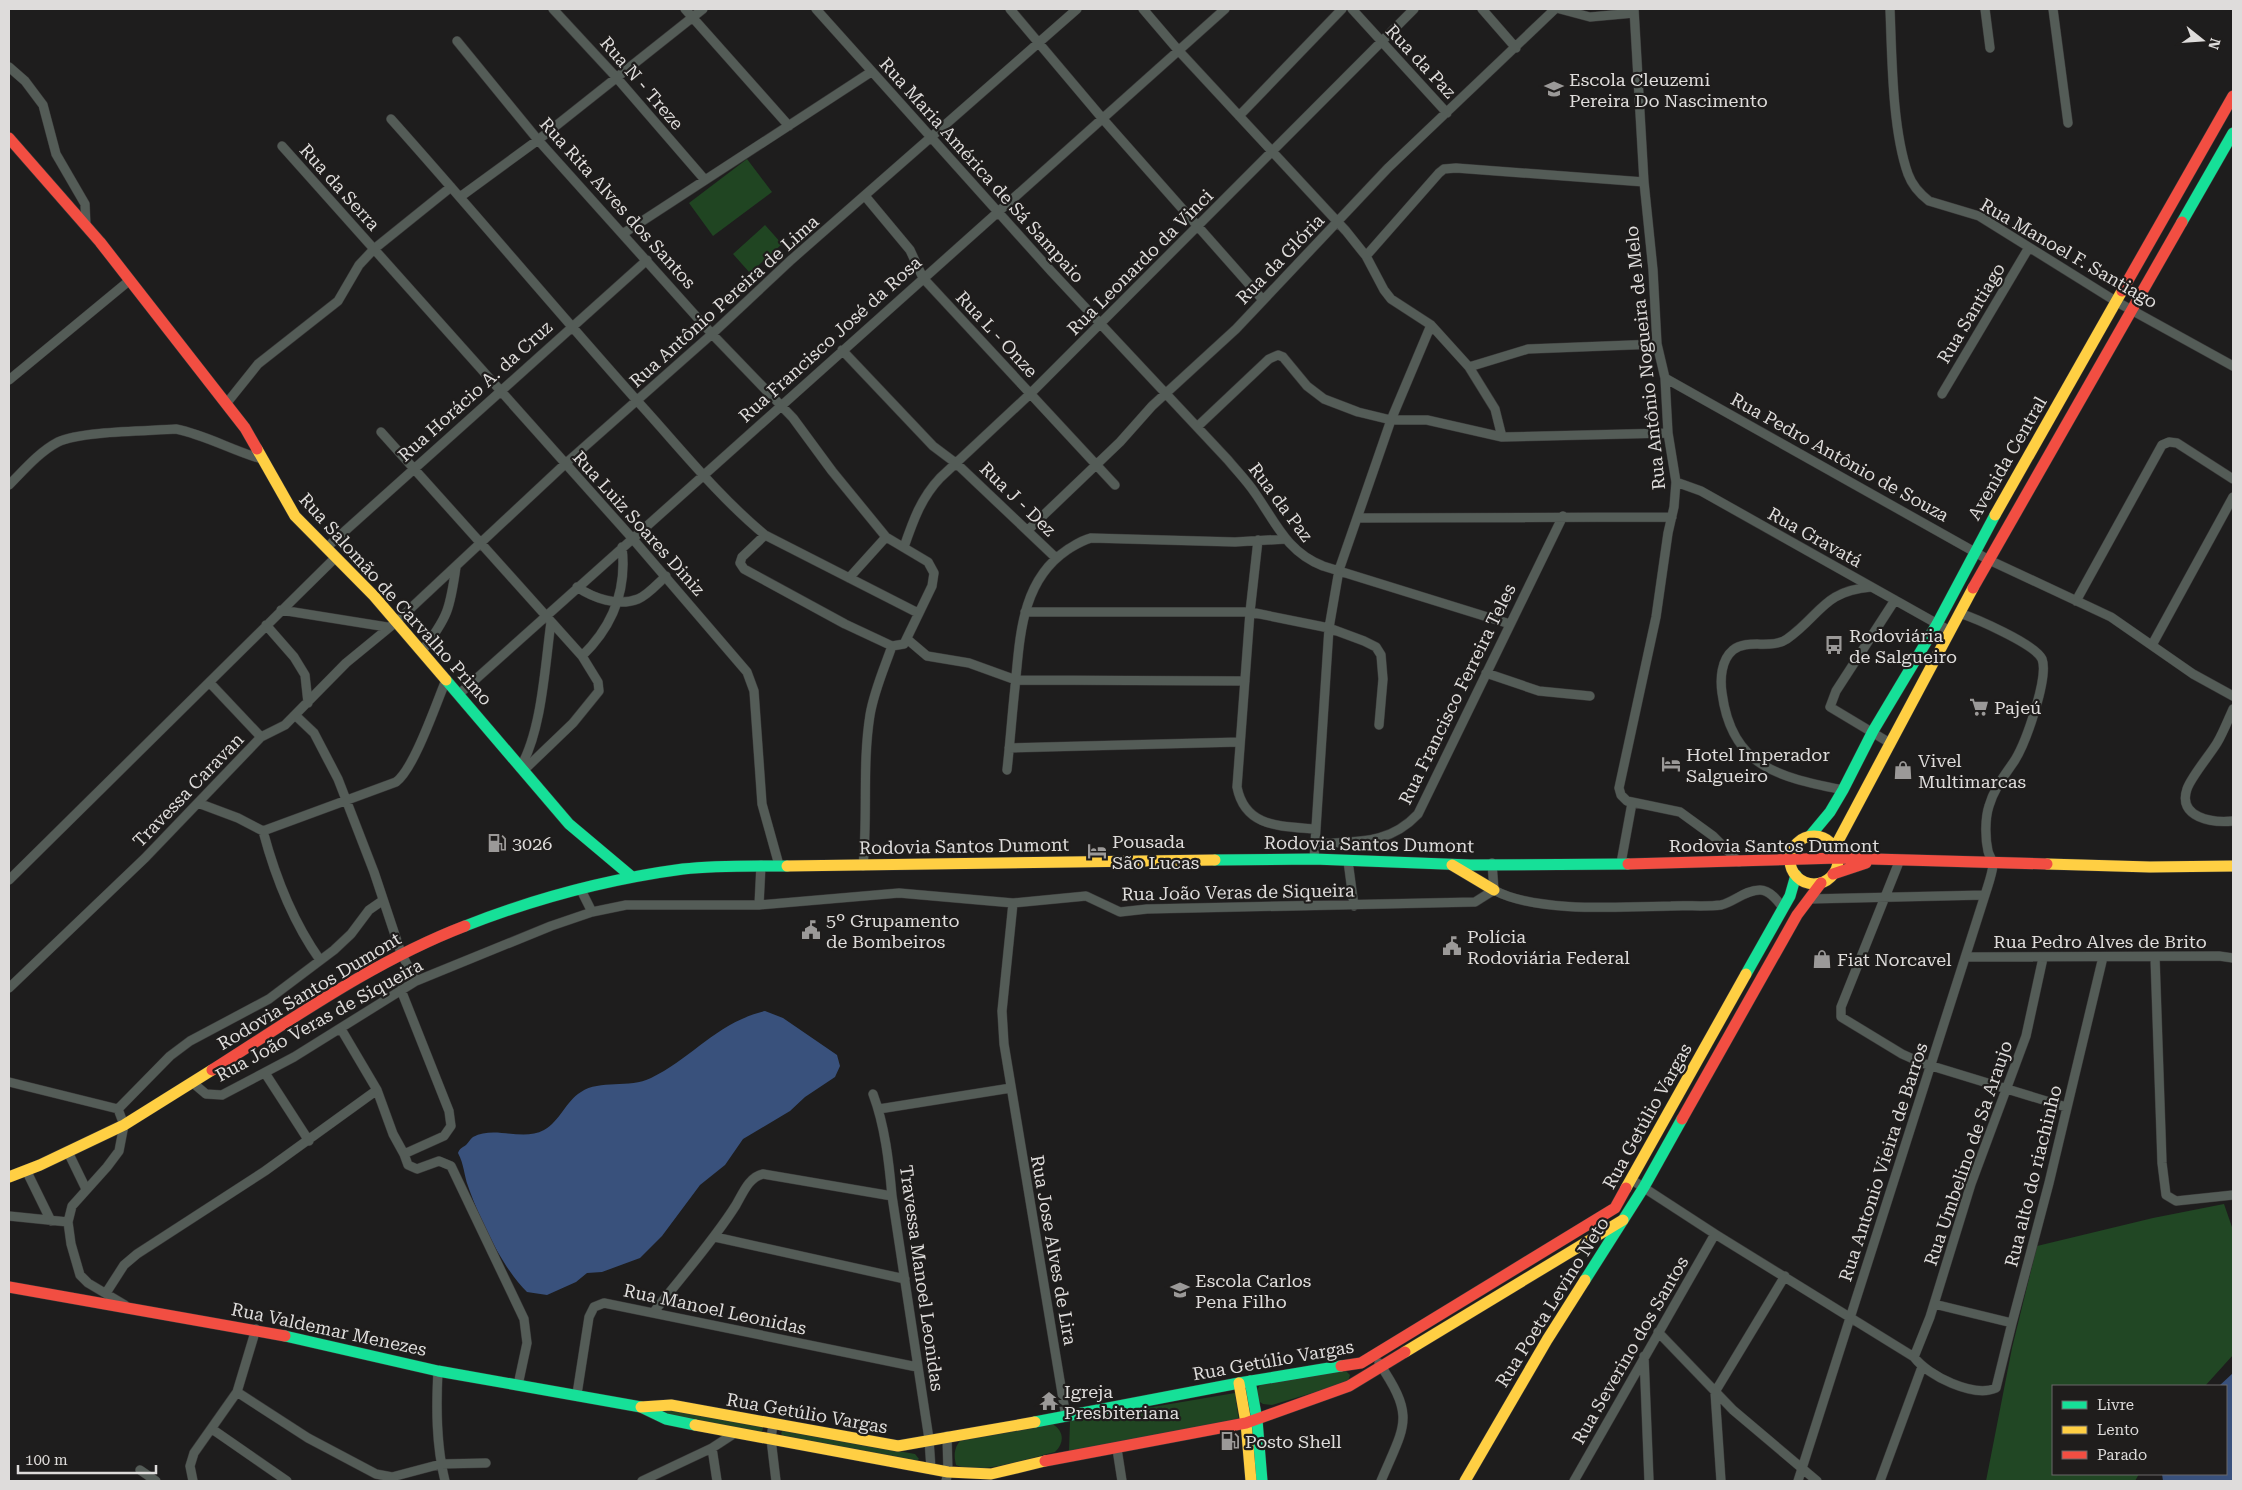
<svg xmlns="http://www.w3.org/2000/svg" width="2242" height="1490" viewBox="0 0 2242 1490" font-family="'Roboto Serif',serif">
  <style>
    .green { fill: #204522 }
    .forest { fill: #214724 }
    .water { fill: #39517c }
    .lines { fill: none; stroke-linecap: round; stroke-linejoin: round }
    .street-casing { stroke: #393838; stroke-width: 10 }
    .fast-casing { stroke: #393838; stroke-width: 12 }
    .slow-casing { stroke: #393838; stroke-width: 12 }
    .jam-casing { stroke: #393838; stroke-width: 12 }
    .street { stroke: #545c57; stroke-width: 9 }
    .fast { stroke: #16e098; stroke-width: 11 }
    .slow { stroke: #ffcf43; stroke-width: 11 }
    .jam { stroke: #f24e42; stroke-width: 11 }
    .labels { text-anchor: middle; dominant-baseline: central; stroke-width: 4.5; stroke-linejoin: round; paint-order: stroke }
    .street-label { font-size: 18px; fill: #dedcdb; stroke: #1f1d1c }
    .poi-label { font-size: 18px; fill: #dedcdb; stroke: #1f1d1c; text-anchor: start }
  </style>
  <rect width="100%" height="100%" fill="#1e1d1d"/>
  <!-- green -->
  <path class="green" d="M747,159L772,192L713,236L689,203Z
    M765,225L782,244L750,273L733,254Z
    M1345,1370L1350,1375L1348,1381L1342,1384L1272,1405L1263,1404L1257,1400L1256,1392L1260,1385Z
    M1235,1393L1239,1422L1069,1451L1070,1421Z
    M666,1408L763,1427L762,1433L665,1417Z
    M1052,1424C1064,1430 1065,1443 1055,1452C1030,1458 978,1476 956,1465C953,1453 955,1446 963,1437Z
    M783,1430L915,1454L919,1459L916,1461L783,1438L781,1433Z"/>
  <!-- forest -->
  <path class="forest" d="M2224,1204L2233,1230V1355L2205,1386H2053V1474H2139L2135,1481H1986L2012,1348L2037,1246L2153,1218Z"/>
  <!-- water -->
  <path class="water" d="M765,1011L783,1018L837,1055L840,1066L835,1077L805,1097L790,1111L743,1139L725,1165L700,1185L662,1236L640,1258L602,1272L587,1273L576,1282L547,1295L527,1292C503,1269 479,1218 468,1186C464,1175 464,1164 458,1153C460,1148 462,1148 466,1145C469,1142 470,1139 473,1137C495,1125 522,1142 544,1130C560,1121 566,1101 581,1092C600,1079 629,1089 651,1078C692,1058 718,1022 765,1011Z
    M2233,1373V1481H2163L2162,1474H2226V1386H2219Z"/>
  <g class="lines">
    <!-- street casing -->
    <g class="street-casing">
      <path id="street" d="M553,9L616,77L705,180
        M685,9L789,126
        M816,9L1051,271L1228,460C1237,471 1247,481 1255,493C1276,523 1287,552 1323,566L1510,624
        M1010,9L1102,118L1263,300
        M1143,9L1178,50L1346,231L1366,256L1384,290L1391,299L1431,325L1469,367L1495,409L1502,437
        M1352,9L1447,113
        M1482,9L1516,48
        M1560,9L1590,17L1634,13
        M1634,9L1644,182L1653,270L1657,344L1665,378L1668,433L1676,482L1674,507L1668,533L1656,617L1619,788L1621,795L1627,801L1680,812L1713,836L1739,862
        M1890,9C1892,57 1892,129 1908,174C1912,185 1920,194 1929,201L1979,216L2117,302L2233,366
        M1985,9L1990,48
        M2053,9L2068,123
        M457,41L538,140L712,334L793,418L832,471L886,537L928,562L934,573L932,586L904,644L892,646L845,624L744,569L740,563L742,557L765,535
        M9,67L25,81L43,105L56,154L85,204L86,226
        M1239,116L1342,9
        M391,119C475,213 556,310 640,404C680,448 719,497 765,535L918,613
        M282,146L632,538L747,672L754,691L762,804L779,865
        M865,196L910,250L923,278L1115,485
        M460,197L538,140L703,9
        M624,233L871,72
        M1366,256L1439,173L1444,169L1456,168L1644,182
        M842,350L933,446L957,464L1056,558
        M1469,367L1528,349L1657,344
        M1665,378L1989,560L2111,617L2193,674L2233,696
        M9,380L130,280
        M1942,394L2028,249
        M226,404L258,364L338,301L359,265L374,249L451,187
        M1197,427L1269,359L1278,355L1283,357L1307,386L1324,399L1358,412L1391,420H1427L1502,437L1668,433
        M381,432L582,656
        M1676,482L1701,491L1950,631
        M9,485C24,470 39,452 58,442C80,431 149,431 176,429C206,435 233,451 262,459
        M1358,518L1672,517
        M1028,530L1120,442L1152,406L1236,329L1388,168L1555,9
        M1258,540L1250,612L1237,787C1245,828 1281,826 1315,829
        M904,547C913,521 921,498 940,478L1030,394L1414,9
        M326,548L647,260
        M849,578L886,537
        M577,587C593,598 618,607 638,599C648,595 657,584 666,576
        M2076,601L2162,445L2169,442L2177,443L2233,479
        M281,610L387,627
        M1025,612H1250L1329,628L1364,641L1376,647L1381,655L1383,679L1379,725
        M266,625L294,657L305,675L308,703
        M907,639L927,656L969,663L1016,680L1245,681
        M2152,645L2233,497
        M422,651C448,617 450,609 456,567
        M1486,673L1539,691L1590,696
        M210,683L261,737
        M458,695L1225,9
        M2233,709C2228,720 2223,733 2217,743C2209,756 2191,777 2187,789C2177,818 2213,823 2233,821
        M295,715L314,733L338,779L374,872L401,953L416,981
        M1890,743L1830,707L1836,691L1895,600
        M1009,748L1240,742
        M520,768C542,731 545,665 551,622
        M1007,770C1010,743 1012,715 1015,687C1020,637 1021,581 1067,550C1075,545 1082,540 1091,538L1235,542L1286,539
        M523,771L573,723L599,691L598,682L582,656C613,626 627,589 622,547
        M1843,790C1780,777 1732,768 1722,693C1720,679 1721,660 1733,650C1748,638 1771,650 1787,639C1821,615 1823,591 1871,587
        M198,803L238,818L263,831L396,782C414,769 436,704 446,680
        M263,831C275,876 293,922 320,960
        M1315,844C1355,841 1388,846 1418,814L1563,516
        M1314,859L1329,628L1339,570L1391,420L1431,325
        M1348,861L1354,906
        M1899,862L1841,1007V1017L1902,1054L1922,1063L2066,1107
        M1492,863L1494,890C1535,913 1623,907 1671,906C1687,905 1705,907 1721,905C1734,902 1745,890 1760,890C1770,890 1778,901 1783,908
        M1621,863L1632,803
        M863,866C868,816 862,765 870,715C874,691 884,669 892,646
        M9,880L335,558
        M580,888L592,912
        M1809,899L1985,895
        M1013,903L1002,1011L1004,1044L1066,1417
        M759,905L761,865
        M1966,957L2219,956L2233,958
        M2155,957L2162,1163L2166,1195L2176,1201L2233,1195
        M9,988L145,858L261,737L285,725L346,663L396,622L565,464L712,334L791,260L1077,9
        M341,1029L377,1090L393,1134L404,1154L444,1136L451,1126L449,1111L401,990
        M265,1073L309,1141
        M9,1082L118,1109L124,1125L119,1151L107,1167L72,1206L68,1222L71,1244L80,1275L88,1283L125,1305
        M193,1083L206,1094L222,1095L294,1057L416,981L551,926L592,912L626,905H759L899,893L1013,903L1086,896L1120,912L1147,909L1475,902L1494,890
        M873,1094C885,1126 889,1162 892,1196L929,1439L931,1469
        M118,1109L170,1056L190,1041L269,999L334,950L351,934L369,910L382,901
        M879,1109L1011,1088
        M68,1152L86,1189
        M404,1154L408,1165L417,1169L439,1161L451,1166L524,1319L527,1343L518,1385
        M26,1170L51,1221
        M1632,1180L1715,1234L1914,1357C1928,1376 1974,1398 1996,1388L2012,1323
        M9,1216L68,1222
        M715,1237L905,1279
        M106,1293L124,1265L137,1254L265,1171L377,1090
        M1934,1304L2012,1323L2049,1183L2103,957
        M653,1313C681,1277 712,1243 736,1205C743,1193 749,1177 763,1174L892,1196
        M1658,1332L1733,1410L1817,1481
        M1644,1356L1649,1481
        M1914,1357L1930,1317L1971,1184L2026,1036L2043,958
        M1379,1363C1416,1418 1405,1424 1381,1481
        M438,1371C436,1408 436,1445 445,1481
        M237,1392L308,1438L376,1474L392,1477L441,1464L486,1463
        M1715,1392L1785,1276
        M1715,1392L1721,1481
        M577,1394L589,1317L594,1307L604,1303L917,1367
        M773,1424L771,1439L776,1481
        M212,1429L287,1481
        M712,1448L717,1481
        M1117,1449L1122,1481
        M140,1470L156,1481
        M193,1481L190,1466L194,1453L237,1392L256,1329
        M642,1481L712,1448L735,1433
        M946,1481L948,1472L947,1436
        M1574,1481L1715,1234
        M1798,1481L1985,895C1988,885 1992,875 1993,865C1993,860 1989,856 1988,851C1985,838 1985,818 1989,806C1994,788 2005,775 2015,760C2026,742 2049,677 2042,659C2035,644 1975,618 1959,613
        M1880,1481L1922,1367"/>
    </g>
    <!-- fast casing -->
    <g class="fast-casing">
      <path id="fast" d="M2182,222L2233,133
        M446,680L569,824L632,877
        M1810,836L1830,812L1843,790L1873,731L1937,624L1995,515
        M1215,860L1314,859L1470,865L1628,864
        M465,926C536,898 608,879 683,869C717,865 752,866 787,866
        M1746,974L1790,896L1796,875
        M1585,1280L1644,1187L1682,1119
        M285,1336L438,1371L641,1407L666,1419L695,1425
        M1250,1381L1257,1420L1262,1481
        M1035,1422L1239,1383L1341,1366"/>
    </g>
    <!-- slow casing -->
    <g class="slow-casing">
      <path id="slow" d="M257,449L295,516L374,596L446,680
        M1995,515L2122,291
        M1790 860a24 24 0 1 1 48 0a24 24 0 1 1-48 0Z
        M1835,847L1973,588
        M2047,864L2150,867L2233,866
        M1452,865L1494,890
        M787,866L1215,860
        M9,1177L40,1165L124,1125L212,1070
        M1626,1188L1746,974
        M1405,1352L1623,1220
        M1239,1383L1246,1423L1251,1481
        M641,1407L671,1405L898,1446L1035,1422
        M695,1425L948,1472L991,1474L1045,1461
        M1465,1481L1547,1340L1585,1280"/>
    </g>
    <!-- jam casing -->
    <g class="jam-casing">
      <path id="jam" d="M9,138L100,242L245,428L257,449
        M2122,291L2233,96
        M1973,588L2182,222
        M1628,864L1838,858L2047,864
        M1833,874L1866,863
        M212,1070C294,1018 374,961 465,926
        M1682,1119L1797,915L1821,883
        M9,1287L285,1336
        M1341,1366L1361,1363L1615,1208L1626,1188
        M1045,1461L1246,1423L1349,1386L1405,1352"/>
    </g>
    <!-- street -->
    <use href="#street" class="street"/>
    <!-- fast -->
    <use href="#fast" class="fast"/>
    <!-- slow -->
    <use href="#slow" class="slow"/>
    <!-- jam -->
    <use href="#jam" class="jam"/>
  </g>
  <!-- icons -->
  <defs>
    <g id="school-bare" transform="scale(1.5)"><path d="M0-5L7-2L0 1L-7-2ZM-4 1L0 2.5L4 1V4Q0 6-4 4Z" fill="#9b9998" stroke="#1f1d1c" stroke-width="2.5" paint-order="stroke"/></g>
    <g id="bus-bare" transform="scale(1.5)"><path d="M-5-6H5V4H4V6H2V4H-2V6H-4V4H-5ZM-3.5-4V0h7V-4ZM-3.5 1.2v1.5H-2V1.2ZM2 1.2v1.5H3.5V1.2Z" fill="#9b9998" stroke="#1f1d1c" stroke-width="2.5" paint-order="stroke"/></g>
    <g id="supermarket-bare" transform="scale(1.5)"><path d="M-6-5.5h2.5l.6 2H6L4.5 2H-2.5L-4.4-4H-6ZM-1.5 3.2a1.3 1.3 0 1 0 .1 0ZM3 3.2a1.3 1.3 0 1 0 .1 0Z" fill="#9b9998" stroke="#1f1d1c" stroke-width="2.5" paint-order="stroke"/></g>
    <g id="hotel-bare" transform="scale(1.5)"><path d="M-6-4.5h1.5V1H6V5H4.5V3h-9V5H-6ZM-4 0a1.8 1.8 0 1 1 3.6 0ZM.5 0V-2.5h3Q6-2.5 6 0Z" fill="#9b9998" stroke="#1f1d1c" stroke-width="2.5" paint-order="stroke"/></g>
    <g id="shop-bare" transform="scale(1.5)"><path d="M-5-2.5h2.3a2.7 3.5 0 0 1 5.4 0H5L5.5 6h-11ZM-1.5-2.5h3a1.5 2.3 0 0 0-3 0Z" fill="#9b9998" stroke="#1f1d1c" stroke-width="2.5" paint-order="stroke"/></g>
    <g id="fuel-bare" transform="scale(1.5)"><path d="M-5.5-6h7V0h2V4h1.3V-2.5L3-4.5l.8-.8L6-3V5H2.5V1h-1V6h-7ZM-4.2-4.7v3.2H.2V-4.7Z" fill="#9b9998" stroke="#1f1d1c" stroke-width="2.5" paint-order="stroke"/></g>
    <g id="civic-bare" transform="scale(1.5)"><path d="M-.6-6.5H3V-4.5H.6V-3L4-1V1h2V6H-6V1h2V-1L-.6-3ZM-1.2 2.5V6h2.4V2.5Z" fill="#9b9998" stroke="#1f1d1c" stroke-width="2.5" paint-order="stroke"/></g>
    <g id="temple-bare" transform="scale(1.5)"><path d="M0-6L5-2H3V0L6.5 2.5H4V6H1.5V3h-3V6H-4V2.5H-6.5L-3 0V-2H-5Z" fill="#9b9998" stroke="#1f1d1c" stroke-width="2.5" paint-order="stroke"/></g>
  </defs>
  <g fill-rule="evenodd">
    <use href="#school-bare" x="1554" y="89"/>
    <use href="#bus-bare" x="1834" y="645"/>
    <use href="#supermarket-bare" x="1979" y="707"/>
    <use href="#hotel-bare" x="1671" y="764"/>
    <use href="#shop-bare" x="1903" y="770"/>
    <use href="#fuel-bare" x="497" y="843"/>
    <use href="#hotel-bare" x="1097" y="851"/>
    <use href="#civic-bare" x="811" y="930"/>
    <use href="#civic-bare" x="1452" y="946"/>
    <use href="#shop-bare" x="1822" y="959"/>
    <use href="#school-bare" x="1180" y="1290"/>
    <use href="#temple-bare" x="1049" y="1401"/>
    <use href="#fuel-bare" x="1230" y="1441"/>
  </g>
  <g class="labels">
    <!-- street labels -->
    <g class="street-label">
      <text transform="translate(1421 61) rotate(47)">Rua da Paz</text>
      <text transform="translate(642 83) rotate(49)">Rua N - Treze</text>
      <text transform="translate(982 170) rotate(48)">Rua Maria América de Sá Sampaio</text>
      <text transform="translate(340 187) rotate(48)">Rua da Serra</text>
      <text transform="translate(618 203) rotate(48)">Rua Rita Alves dos Santos</text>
      <text transform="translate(2069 253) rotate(30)">Rua Manoel F. Santiago</text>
      <text transform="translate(1280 259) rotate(-46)">Rua da Glória</text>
      <text transform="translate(1140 262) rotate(-45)">Rua Leonardo da Vinci</text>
      <text transform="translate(724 301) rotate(-42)">Rua Antônio Pereira de Lima</text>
      <text transform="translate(1971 313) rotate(-59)">Rua Santiago</text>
      <text transform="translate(997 334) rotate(47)">Rua L - Onze</text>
      <text transform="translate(830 339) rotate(-42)">Rua Francisco José da Rosa</text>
      <text transform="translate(1645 358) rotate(-96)">Rua Antônio Nogueira de Melo</text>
      <text transform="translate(475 391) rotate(-42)">Rua Horácio A. da Cruz</text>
      <text transform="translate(1840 457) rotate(29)">Rua Pedro Antônio de Souza</text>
      <text transform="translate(2007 458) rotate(-60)">Avenida Central</text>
      <text transform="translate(1018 499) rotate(44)">Rua J - Dez</text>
      <text transform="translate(1281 502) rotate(53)">Rua da Paz</text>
      <text transform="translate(639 523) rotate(48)">Rua Luiz Soares Diniz</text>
      <text transform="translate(1815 537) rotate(29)">Rua Gravatá</text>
      <text transform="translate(396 599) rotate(48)">Rua Salomão de Carvalho Primo</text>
      <text transform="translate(1457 694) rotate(-64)">Rua Francisco Ferreira Teles</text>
      <text transform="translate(188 790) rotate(-46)">Travessa Caravan</text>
      <text transform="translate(1369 844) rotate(1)">Rodovia Santos Dumont</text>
      <text x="1774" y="845">Rodovia Santos Dumont</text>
      <text transform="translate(964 846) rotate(-1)">Rodovia Santos Dumont</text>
      <text transform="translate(1238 892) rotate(-1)">Rua João Veras de Siqueira</text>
      <text x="2100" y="941">Rua Pedro Alves de Brito</text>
      <text transform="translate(309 991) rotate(-31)">Rodovia Santos Dumont</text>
      <text transform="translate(319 1020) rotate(-29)">Rua João Veras de Siqueira</text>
      <text transform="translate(1647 1116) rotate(-61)">Rua Getúlio Vargas</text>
      <text transform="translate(1968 1153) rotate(-71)">Rua Umbelino de Sa Araujo</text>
      <text transform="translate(1883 1162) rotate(-72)">Rua Antonio Vieira de Barros</text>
      <text transform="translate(2033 1176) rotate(-76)">Rua alto do riachinho</text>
      <text transform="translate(1054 1250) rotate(80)">Rua Jose Alves de Lira</text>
      <text transform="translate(922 1278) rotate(82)">Travessa Manoel Leonidas</text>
      <text transform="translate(1552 1302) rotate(-58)">Rua Poeta Levino Neto</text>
      <text transform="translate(715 1309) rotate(12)">Rua Manoel Leonidas</text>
      <text transform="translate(329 1329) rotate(12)">Rua Valdemar Menezes</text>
      <text transform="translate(1630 1350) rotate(-60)">Rua Severino dos Santos</text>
      <text transform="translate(1273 1360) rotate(-10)">Rua Getúlio Vargas</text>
      <text transform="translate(807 1413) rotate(10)">Rua Getúlio Vargas</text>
    </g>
    <!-- poi labels -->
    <g class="poi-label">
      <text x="1569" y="79">Escola Cleuzemi<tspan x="1569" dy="21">Pereira Do Nascimento</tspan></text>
      <text x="1849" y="635">Rodoviária<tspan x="1849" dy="21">de Salgueiro</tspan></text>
      <text x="1994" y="707">Pajeú</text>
      <text x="1686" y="754">Hotel Imperador<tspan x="1686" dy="21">Salgueiro</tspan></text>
      <text x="1918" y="760">Vivel<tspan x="1918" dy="21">Multimarcas</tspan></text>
      <text x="1112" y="841">Pousada<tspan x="1112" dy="21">São Lucas</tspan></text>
      <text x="512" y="843">3026</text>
      <text x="826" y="920">5º Grupamento<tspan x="826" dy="21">de Bombeiros</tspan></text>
      <text x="1467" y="936">Polícia<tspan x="1467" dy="21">Rodoviária Federal</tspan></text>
      <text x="1837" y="959">Fiat Norcavel</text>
      <text x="1195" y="1280">Escola Carlos<tspan x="1195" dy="21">Pena Filho</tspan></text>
      <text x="1064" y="1391">Igreja<tspan x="1064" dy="21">Presbiteriana</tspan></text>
      <text x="1245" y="1441">Posto Shell</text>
    </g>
  </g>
  <!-- border -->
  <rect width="2242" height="1490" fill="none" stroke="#dedcdb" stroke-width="20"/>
  <!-- legend -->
  <rect x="2052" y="1385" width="175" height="90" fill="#1f1d1c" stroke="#6b6968"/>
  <rect x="2062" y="1401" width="25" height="8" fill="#16e098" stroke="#6b6968"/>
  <text x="2097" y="1410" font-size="15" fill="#dedcdb">Livre</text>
  <rect x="2062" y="1426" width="25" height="8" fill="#ffcf43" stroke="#6b6968"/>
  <text x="2097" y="1435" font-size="15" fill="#dedcdb">Lento</text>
  <rect x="2062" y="1451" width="25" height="8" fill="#f24e42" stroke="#6b6968"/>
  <text x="2097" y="1460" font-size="15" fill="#dedcdb">Parado</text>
  <!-- north arrow -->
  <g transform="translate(2202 40) rotate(107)" stroke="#1f1d1c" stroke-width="4" paint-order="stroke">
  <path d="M0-4L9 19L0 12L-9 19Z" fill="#dedcdb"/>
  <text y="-8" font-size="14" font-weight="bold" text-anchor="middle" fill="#dedcdb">N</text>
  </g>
  <!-- scale -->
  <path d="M18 1465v8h138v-8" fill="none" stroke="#dedcdb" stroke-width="2.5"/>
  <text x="25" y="1465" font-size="15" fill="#dedcdb" stroke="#1f1d1c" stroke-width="4" paint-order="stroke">100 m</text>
</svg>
